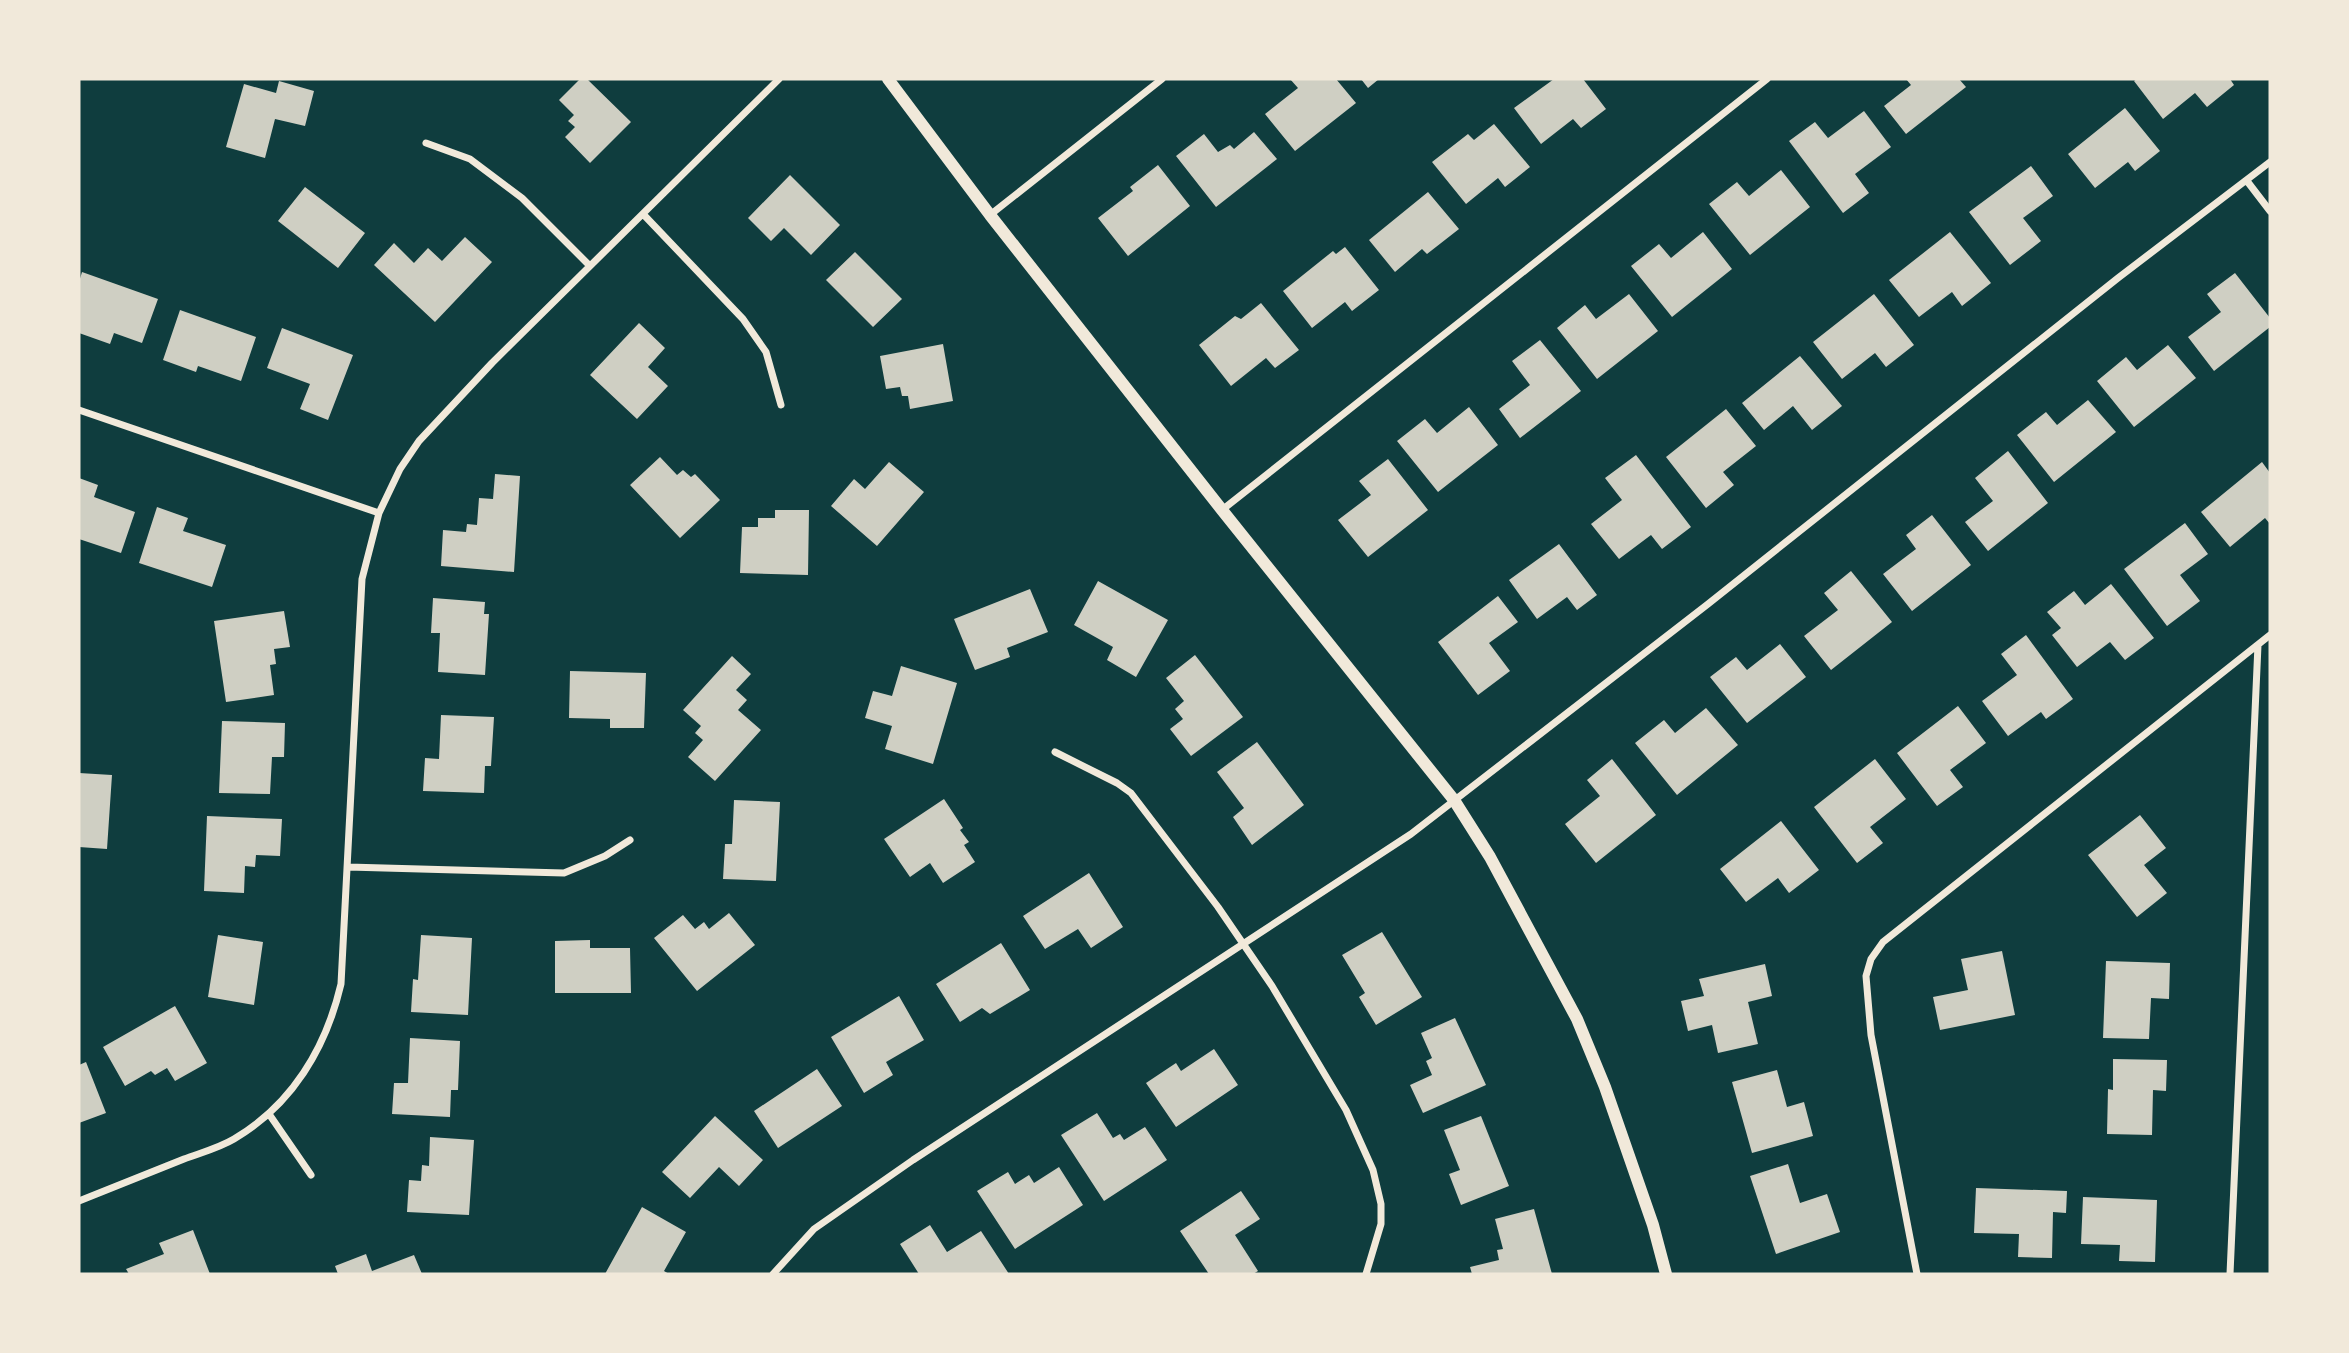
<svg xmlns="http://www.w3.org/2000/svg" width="2349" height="1353" viewBox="0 0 2349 1353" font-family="'Open Sans',sans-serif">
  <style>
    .building { fill: #cfcfc3 }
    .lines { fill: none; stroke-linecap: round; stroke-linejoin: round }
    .minor { stroke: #f1e9da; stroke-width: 7 }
    .tertiary { stroke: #f1e9da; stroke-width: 12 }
  </style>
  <rect width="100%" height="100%" fill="#0f3d3e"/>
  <!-- building -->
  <path class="building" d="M580,79H587L631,122L590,163L565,137L575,127L568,121L574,115L559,100Z
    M1290,79H1336L1356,103L1295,151L1265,114L1298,88Z
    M1361,79H1379L1368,88Z
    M1554,79H1583L1606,109L1581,128L1573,119L1541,144L1514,108Z
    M1906,79H1959L1966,87L1906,134L1884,106L1911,85Z
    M2137,79H2230L2234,85L2207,107L2195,93L2163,119L2134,81Z
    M279,81L314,91L305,126L275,119L265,158L226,147L244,84L276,93Z
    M2125,108L2160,151L2135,171L2128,162L2095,188L2068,154Z
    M1864,111L1891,147L1855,174L1869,193L1843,213L1789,141L1815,122L1828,138Z
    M1494,124L1530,167L1505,187L1498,178L1466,204L1432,162L1468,134L1474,140Z
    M1254,132L1277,159L1216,207L1176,156L1204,134L1218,152L1230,145L1234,149Z
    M1158,165L1190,206L1128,256L1098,218L1133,191L1130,187Z
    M2031,166L2053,196L2023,218L2041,241L2010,265L1969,212Z
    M1781,170L1810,207L1750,255L1709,204L1737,182L1749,196Z
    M790,175L840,225L811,255L784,228L771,241L748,218Z
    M305,187L365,233L338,268L278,221Z
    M1428,192L1459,229L1427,254L1422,249L1395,272L1369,240Z
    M1703,232L1732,269L1672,317L1631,266L1659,244L1671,258Z
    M1950,232L1991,283L1962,306L1952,292L1919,317L1889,280Z
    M465,237L492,262L435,322L374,265L394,243L414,263L428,248L442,261Z
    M1345,247L1379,290L1352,311L1345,302L1312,328L1283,291L1333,251L1336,254Z
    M855,252L902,299L873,327L826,280Z
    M82,272L158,299L142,343L114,333L110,344L79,333V282Z
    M2235,273L2270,318V327L2214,371L2188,337L2221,312L2207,294Z
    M1629,294L1658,331L1597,379L1557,328L1585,305L1596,319Z
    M1874,294L1914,345L1886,367L1875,353L1842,379L1813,342Z
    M1261,303L1299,350L1275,368L1266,358L1231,386L1199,345L1235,316L1241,319Z
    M180,310L256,337L241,381L198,366L196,372L163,360Z
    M639,323L665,348L648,367L668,386L637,419L590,375Z
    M282,328L353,355L328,420L300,409L310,384L267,368Z
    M1540,340L1581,391L1520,438L1499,409L1530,385L1512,361Z
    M943,344L953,401L910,409L908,396H902L900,387L886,389L880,356Z
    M2168,345L2196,378L2134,427L2097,381L2126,357L2137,370Z
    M1800,356L1842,406L1812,430L1793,406L1764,430L1742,403Z
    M2088,400L2116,432L2054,482L2017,435L2046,412L2057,425Z
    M1469,407L1498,445L1438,492L1397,441L1425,419L1437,433Z
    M1726,409L1756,446L1723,472L1734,485L1706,508L1666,457Z
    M2008,451L2048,503L1988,551L1965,522L1993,501L1975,478Z
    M1636,455L1691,527L1662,549L1651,535L1619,559L1591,524L1622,500L1605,478Z
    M660,457L677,475L683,470L691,477L695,474L720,500L680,538L630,485Z
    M1388,459L1428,510L1368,557L1338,520L1371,495L1359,481Z
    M889,462L924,492L877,546L831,506L854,479L865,489Z
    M2262,462L2270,473V524L2265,518L2230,547L2201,512Z
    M495,474L520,476L514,572L441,566L443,530L466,532L467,524L477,525L479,498L493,499Z
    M79,478L98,485L94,497L135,512L121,553L79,539Z
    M157,507L188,518L183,531L226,545L212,587L139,563Z
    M775,510H809L808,575L740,573L742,527H758V518H775Z
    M1932,515L1971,565L1912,611L1883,574L1916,549L1906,535Z
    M2185,523L2208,554L2180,575L2200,601L2167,626L2124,569Z
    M1559,544L1597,595L1577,610L1567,597L1537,619L1509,580Z
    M1851,571L1892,622L1831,670L1804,636L1838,610L1824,593Z
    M1098,581L1168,620L1136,677L1107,660L1113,647L1074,625Z
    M2111,584L2154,638L2125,660L2110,642L2077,667L2052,635L2061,628L2047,612L2074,591L2085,605Z
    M1030,589L1048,632L1007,648L1010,657L975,670L954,619Z
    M1498,596L1518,622L1489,643L1510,671L1478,695L1438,642Z
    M433,598L485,602L484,614H489L485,675L438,672L440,633H431Z
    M284,611L290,647L274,649L276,664L270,665L274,695L226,702L214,621Z
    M2026,635L2073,699L2046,719L2041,712L2008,736L1982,701L2017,675L2001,654Z
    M1780,644L1806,677L1747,723L1710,677L1736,657L1747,670Z
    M1195,655L1243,717L1191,756L1170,729L1183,719L1175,709L1184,701L1166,678Z
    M732,656L751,674L736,690L747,700L738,710L761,730L715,781L688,757L703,740L695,733L701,726L683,710Z
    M901,666L957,683L933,764L885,749L892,726L865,718L873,691L892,696Z
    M570,671L646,673L644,728H610V719L569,718Z
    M1958,706L1986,743L1950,770L1963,787L1937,806L1897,753Z
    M1706,708L1738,745L1677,795L1635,743L1664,720L1675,733Z
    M441,715L494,717L491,766H485L484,793L423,791L425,758L439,759Z
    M222,721L285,723L284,757H272L270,794L219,793Z
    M1257,742L1304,805L1252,845L1233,817L1244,808L1217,772Z
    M1612,759L1656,815L1596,863L1565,824L1600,796L1587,780Z
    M1875,759L1906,799L1870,827L1883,843L1857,863L1814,807Z
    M79,773L112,775L107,849L79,847Z
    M944,799L963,828L960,830L969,842L964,845L975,862L943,883L930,863L910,877L884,839Z
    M734,800L780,802L776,881L723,879L725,844H732Z
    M2140,815L2166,848L2144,865L2167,893L2137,917L2088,855Z
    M207,816L282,819L280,856L256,855L255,867L245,866L244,893L204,891Z
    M1781,821L1819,870L1789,893L1778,878L1746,902L1720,869Z
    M1089,873L1123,927L1091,948L1078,929L1045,949L1023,916Z
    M729,913L755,945L697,991L654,938L683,915L695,929L704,922L709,929Z
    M1382,932L1422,997L1376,1025L1359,997L1365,993L1342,955Z
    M218,935L263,942L254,1005L208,997Z
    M421,935L472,938L468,1015L411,1012L413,979L418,980Z
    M590,940V948H630L631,993H555V941Z
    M1001,943L1030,990L990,1014L982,1008L960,1022L936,984Z
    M2002,951L2015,1015L1940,1030L1933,997L1968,990L1961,959Z
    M2106,961L2170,963L2169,999L2151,998L2149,1039L2103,1038Z
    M1765,964L1772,996L1748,1002L1758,1044L1718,1053L1712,1025L1688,1031L1681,1001L1704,996L1699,979Z
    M899,996L924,1040L886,1062L893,1075L864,1093L831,1037Z
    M175,1006L207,1063L175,1081L167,1068L155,1075L151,1071L125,1086L103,1047Z
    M1455,1018L1486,1085L1423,1113L1410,1085L1432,1075L1426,1061L1432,1058L1421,1033Z
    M410,1038L460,1041L458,1090H451L450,1117L392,1114L394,1083H408Z
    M1214,1049L1238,1085L1176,1127L1146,1083L1176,1063L1181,1071Z
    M2113,1059L2167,1060L2166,1091L2153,1090L2152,1135L2107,1134L2108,1089L2113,1090Z
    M86,1062L106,1113L79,1123V1065Z
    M817,1069L842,1106L778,1148L754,1111Z
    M1777,1070L1787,1107L1804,1102L1813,1136L1752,1153L1732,1082Z
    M1097,1113L1113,1138L1120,1134L1124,1140L1145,1127L1167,1160L1104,1201L1061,1135Z
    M715,1116L763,1160L739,1186L719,1167L690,1198L662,1172Z
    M1481,1116L1509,1186L1461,1205L1449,1174L1460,1170L1444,1130Z
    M430,1137L474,1140L469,1215L407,1212L409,1180L421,1181L422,1165L429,1166Z
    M1788,1164L1800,1203L1827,1194L1840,1232L1776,1254L1750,1176Z
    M1059,1167L1083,1205L1015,1249L977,1191L1008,1172L1015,1184L1029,1175L1034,1183Z
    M1976,1188L2067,1191L2066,1213L2053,1212L2052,1258L2018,1257L2019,1234L1974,1233Z
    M1241,1191L1260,1219L1235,1235L1258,1271L1253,1274H1209L1180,1231Z
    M2083,1197L2157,1200L2155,1262L2119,1261L2120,1245L2081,1244Z
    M642,1207L686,1232L664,1271L669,1274H605Z
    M1534,1209L1552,1274H1472L1470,1267L1499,1260L1497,1250L1503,1249L1495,1219Z
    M930,1225L947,1252L981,1231L1009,1274H919L900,1244Z
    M193,1230L210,1274H129L126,1269L164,1254L159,1243Z
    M366,1254L372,1271L414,1255L422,1274H338L335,1266Z"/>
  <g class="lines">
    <!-- minor -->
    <path class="minor" d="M426,143L470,159L522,198L590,266
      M2247,181L2270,211
      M643,214L743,319L766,352L781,405
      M990,215L1162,79
      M79,410L379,513
      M1222,510L1767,79
      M1055,752L1117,783L1131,793L1218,907L1272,986L1346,1110L1373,1170L1381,1204V1224L1366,1274
      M348,867L564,873L605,856L630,840
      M269,1114L311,1175
      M79,1201C114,1187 149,1173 184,1159C200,1153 219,1148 234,1139C292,1105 326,1048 341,984L362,579L379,513L400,469L419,441L492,363L779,79
      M773,1274L814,1229L913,1160L1411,834L1708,604L2118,278L2270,162
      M1917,1274L1871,1035L1866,976L1871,959L1883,942L2270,635
      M2230,1274L2258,645"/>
    <!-- tertiary -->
    <path class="tertiary" d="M888,79L990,215L1222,510L1454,800L1490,857L1577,1019L1605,1087L1653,1225L1666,1274"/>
  </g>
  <!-- border -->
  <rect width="2349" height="1353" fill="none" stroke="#f1e9da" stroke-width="161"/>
</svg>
